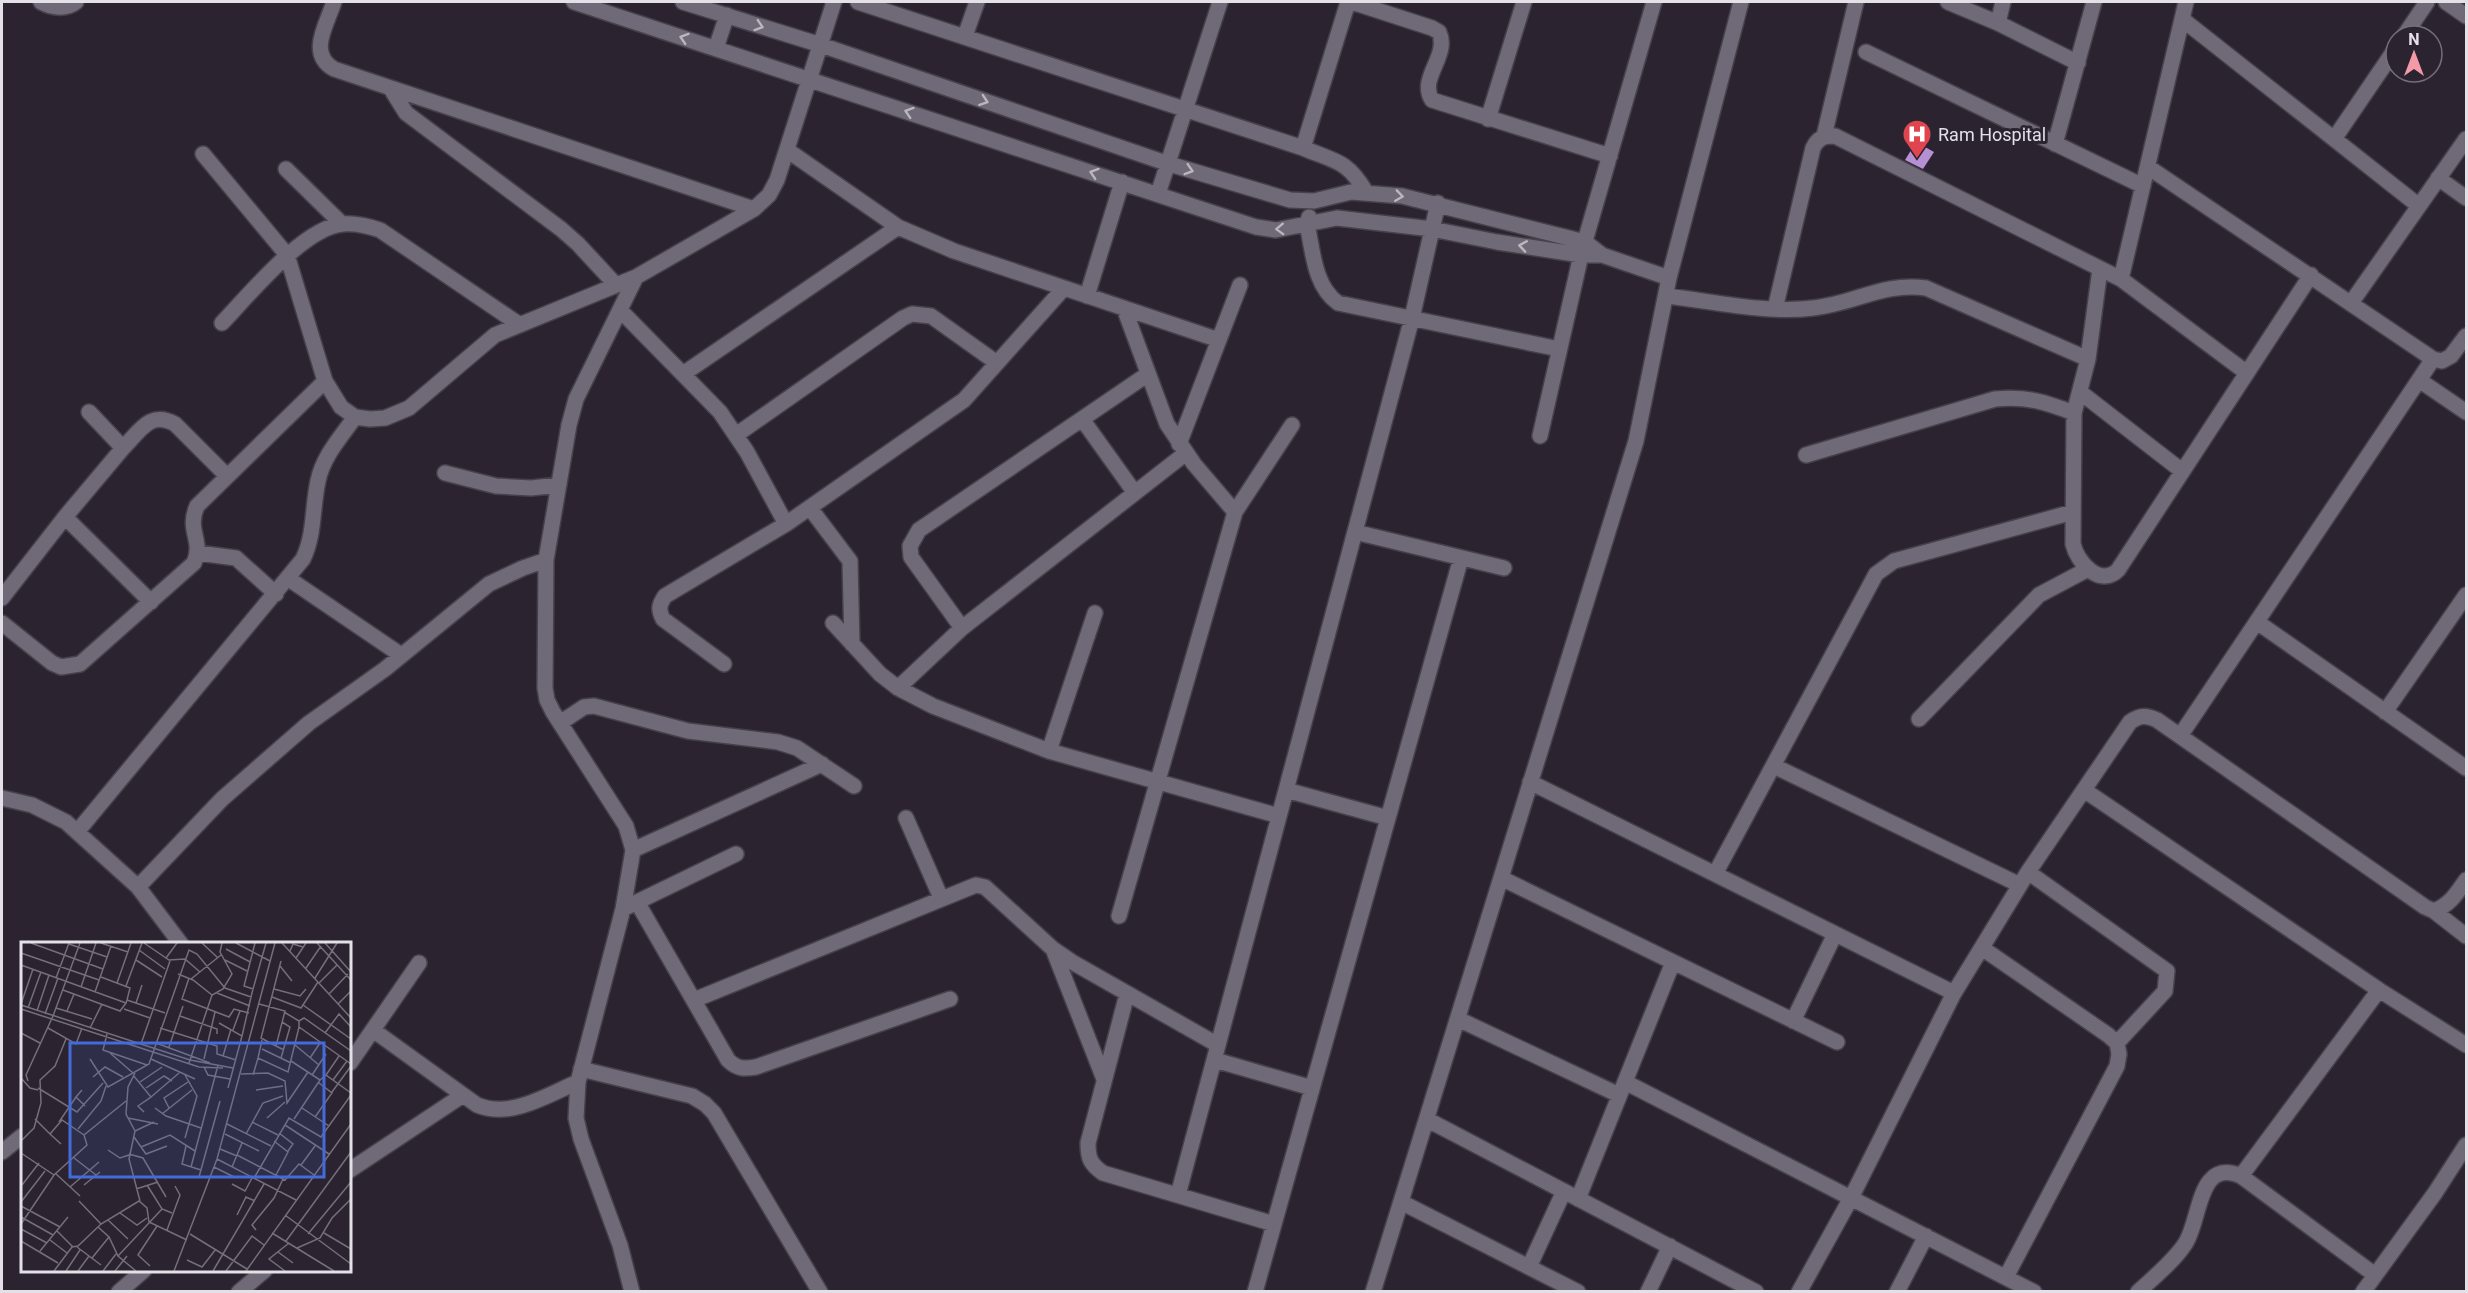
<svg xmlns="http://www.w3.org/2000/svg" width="2468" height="1293" viewBox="0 0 2468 1293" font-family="Roboto,sans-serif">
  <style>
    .building { fill: #b590d2 }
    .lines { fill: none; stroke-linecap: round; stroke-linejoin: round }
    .minor-casing { stroke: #45404a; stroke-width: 18 }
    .minor { stroke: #706977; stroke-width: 15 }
    .oneway { stroke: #bbb6c0 }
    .labels { text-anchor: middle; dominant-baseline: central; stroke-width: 6; stroke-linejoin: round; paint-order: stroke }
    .poi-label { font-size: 18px; fill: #e4e0e8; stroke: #2b2430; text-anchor: start }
    .inset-road { fill: none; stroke: #756f7a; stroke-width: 1.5 }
    .view { fill: #456bdb; fill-opacity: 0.15; stroke: #456bdb; stroke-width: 3 }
    .inset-edge { fill: none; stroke: #e4e0e8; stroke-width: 3 }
  </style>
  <rect width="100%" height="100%" fill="#2b2430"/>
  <!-- building -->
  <path class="building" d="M1916,142L1934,152L1923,169L1905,160Z"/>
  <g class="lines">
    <!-- minor casing -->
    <g class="minor-casing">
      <path id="minor" d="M41,2C52,8 66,10 76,2
        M334,2C327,24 307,54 334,69L754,209
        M574,2L1256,227L1276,230L1337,218L1432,229L1497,242L1581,255H1602L1585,242L1402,196L1351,192L1314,201L1290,200L1166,163L821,45L683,2
        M858,2L1303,148C1336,162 1347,160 1366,192
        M1352,2L1432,28L1439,32C1450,56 1418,78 1432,100L1610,156
        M1948,2L1998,23
        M2003,2L1998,23L2078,63
        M2446,2L2466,16
        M2182,19L2419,206
        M965,36L977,2
        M2404,36L2427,2
        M716,48L727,15
        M1866,52L2143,186
        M391,89L406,113L561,229L578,244L616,285
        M1488,119L1524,2
        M1824,136L1856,2
        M2334,139L2396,48
        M2055,144L2094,2
        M1303,148L1348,2
        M787,150L898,227L954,251L1219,340
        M203,154L287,255L325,381L341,407L355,417L370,419L385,418L409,408L495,335L636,277L754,209L769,195L777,180L834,2
        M2148,167L2433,359L2442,361L2451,356L2466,336
        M286,169L342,224
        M2438,178L2466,198
        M1158,194L1220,2
        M1309,217L1307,224C1313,251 1314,286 1338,303L1559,349
        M1602,255L1669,278
        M2121,279L2247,373
        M1087,296L1122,182
        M1666,296C1712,301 1767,314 1813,308C1854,304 1883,282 1926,288L2088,359L2074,413L2073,544C2077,562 2100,588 2118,570L2311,275
        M2351,303L2466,139
        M1775,309L1813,148C1818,138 1823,136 1835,136L2121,279L2186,2
        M620,310L720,412L747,452L786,524L665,596C659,605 658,609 663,619L724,664
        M222,323C249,295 304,227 343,224C356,223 368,226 380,230L520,325
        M2088,359L2100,269
        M683,374L898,227
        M2419,380L2466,412
        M2080,392L2182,471
        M89,412L123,448C140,431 150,410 175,424L226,475
        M1082,419L1135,493
        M736,435L903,318L912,314L931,316L997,363
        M1540,436L1581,255L1654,2
        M1179,444L1240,285
        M123,448L65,517L151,602
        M1806,455L1995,399C2027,396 2045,402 2074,413
        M445,473L496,486L531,488L559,485
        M810,508L850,561L852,644
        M1235,512L1292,425
        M786,524L964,400L1064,288
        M1355,532L1504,568
        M198,553L236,558L276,594
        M289,579L401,655
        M2,598L65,517
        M2257,622L2466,768
        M2,623L52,663L61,667L80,664L194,563C204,540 186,531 197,506L325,381
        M833,623L880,674L898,688L933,706L1049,751L1279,816
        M962,628L911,557L910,546L919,530L1148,374
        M898,688L962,628L1186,453
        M2385,712L2466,595
        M1919,719L2039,595L2088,569
        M560,723L584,707L594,706L688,731L778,742L797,748L854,786
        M2180,736L2433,359
        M1049,751L1095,613
        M1774,766L2020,885
        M1530,782L1954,993
        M1286,790L1388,818
        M2084,790L2379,990L2466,1045
        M2,798L32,805L66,822L138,887
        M906,818L941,898
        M77,832L303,559C315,534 312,508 318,481C323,456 341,437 355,417
        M633,850L822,764
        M2028,872L2167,971L2165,991L2117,1043
        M1715,874L1876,574L1894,561L2073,512
        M1501,878L1837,1042
        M637,902L736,854
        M623,909L637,902L728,1060C737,1069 744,1069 756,1067L950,999
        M2434,911L2466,936
        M1119,916L1235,512L1194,464L1167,424L1124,308
        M181,944L138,887L222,799L309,723L385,669L489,584L523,568L546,560
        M1982,948L2108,1035L2117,1043L2119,1054L2117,1066L2006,1277
        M1053,949L1104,1079
        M1127,994L1088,1143C1088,1158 1090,1164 1103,1173L1274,1224
        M694,1000L976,885L985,887L1053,949L1072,962L1218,1045
        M1458,1019L1619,1095
        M1793,1021L1835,934
        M373,1030L477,1105C511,1119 547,1095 578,1082
        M1215,1060L1312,1088
        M350,1063L419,963
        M581,1069L692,1096L705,1104L714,1113L820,1292
        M1625,1082L2034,1292
        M1428,1120L1756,1292
        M2,1152L22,1136
        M350,1170L463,1095
        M2241,1176L2379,990
        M1178,1195L1412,318L1438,203
        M1578,1199L1673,962
        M1401,1202L1578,1292
        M1529,1267L1564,1191
        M119,1292L144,1270
        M239,1292L265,1270
        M632,1292L620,1245L581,1139L576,1118L578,1082L623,909L633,850L626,826L553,712L547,700L545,688L546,560L569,425L576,399L636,277
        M1255,1292L1461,558
        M1373,1292L1636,441L1669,278L1741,2
        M1648,1292L1670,1246
        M1799,1292L1851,1198L1954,993L2028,872L2130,722C2140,715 2146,715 2157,720L2425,907L2434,911C2450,905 2457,893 2466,880
        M1897,1292L1926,1236
        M2138,1292C2154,1277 2173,1262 2185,1244C2201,1221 2197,1157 2241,1176L2375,1275
        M2363,1292L2435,1193L2466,1145"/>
    </g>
    <!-- minor -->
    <use href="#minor" class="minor"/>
  </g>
  <!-- one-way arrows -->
  <defs><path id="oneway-chevron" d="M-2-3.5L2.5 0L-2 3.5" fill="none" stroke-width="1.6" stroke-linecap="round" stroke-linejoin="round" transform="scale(1.5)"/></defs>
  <g class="oneway">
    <use href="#oneway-chevron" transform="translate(759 26) rotate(18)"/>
    <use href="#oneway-chevron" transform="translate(684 38) rotate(-162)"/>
    <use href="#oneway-chevron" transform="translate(984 101) rotate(19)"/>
    <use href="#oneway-chevron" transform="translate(909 112) rotate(-162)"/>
    <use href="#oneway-chevron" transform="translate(1189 170) rotate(17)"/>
    <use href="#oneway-chevron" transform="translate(1094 173) rotate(-162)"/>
    <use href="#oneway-chevron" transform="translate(1399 196) rotate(8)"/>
    <use href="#oneway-chevron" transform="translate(1280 229) rotate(178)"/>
    <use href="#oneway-chevron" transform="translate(1523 246) rotate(-171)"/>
  </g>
  <!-- icons -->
  <defs>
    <g id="hospital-pin" transform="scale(1.5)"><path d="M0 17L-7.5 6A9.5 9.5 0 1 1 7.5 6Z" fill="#e0444e" stroke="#2b2430"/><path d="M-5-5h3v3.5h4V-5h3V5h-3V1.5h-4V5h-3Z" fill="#fff"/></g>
  </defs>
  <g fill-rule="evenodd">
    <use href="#hospital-pin" x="1917" y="134"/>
  </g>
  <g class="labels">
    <!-- poi labels -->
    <g class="poi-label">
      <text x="1938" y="134">Ram Hospital</text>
    </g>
  </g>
  <!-- overview -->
  <g transform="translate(21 942)">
    <rect width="330" height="330" fill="#2b2430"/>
    <path class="inset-road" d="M10,1L82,27M80,1L107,10M123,1L148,18L164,17L179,30M181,1L197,16M215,1L249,19M234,1L223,44L232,47L245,1M261,1L330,76M296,1L330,38M304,1L330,30M48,2L86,15M205,7L229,20M118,8L144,27M269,9L272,2L282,5M0,11L78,38M145,16L156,1M275,16L285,1M115,18L141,35M204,18L226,29M0,23L105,61L106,58L144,71M259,24L271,39M285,26L300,4M157,32L172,38L191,53M80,35L109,46L106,58M35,36L48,1M168,36L161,57L208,75L213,67L228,71M294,36L316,1M170,37L200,13M96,41L110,1M298,41L316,23M105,44L121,1M60,45L75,1M253,47L279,54L285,47M42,48L99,69L105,61M74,50L90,4M196,51L229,64M308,52L327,32M251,55L280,66L297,40M115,61L121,43M0,62L12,27M238,62L264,69L255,104L263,108M317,62L330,49M0,63L169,118L212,126M282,63L330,97M7,66L20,30M35,66L71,77M0,67L178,125L202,126M103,67L129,76M16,69L28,33M46,69L53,52M263,70L278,79V85M24,72L37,36M159,74L196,87V92M278,79L283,76L330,109M198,81L221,94L207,146M27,86L55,102L61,86M69,86L81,62M139,86L196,104V112L215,118M212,88L219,69M0,91L19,101M304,91L318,72L330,85M86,92L82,108L126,123M221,94L230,55M135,101L189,121M120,102L149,19M274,103L298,123M255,104L240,96L260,19M148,105L162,64M241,107L270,121M89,111L112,131M202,114L210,87M318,114L305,133L330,151M237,116L241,98M260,116L269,85L261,80M289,116L299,101M69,117L87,145L128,122L168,8L176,12L204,46L230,55L232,47M130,117L174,137M183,117L194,70M270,119L299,138L305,133M168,121L191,53L202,47L211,32L199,10L201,1M183,125L187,133L209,137M114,131L107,145L105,172L114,189L108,217L119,259M220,132L247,131L264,139L266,161L287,130M112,133L130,155L117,164L123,170M232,133L237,116L267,130L278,85L330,122M291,133L305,112M72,135L84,125L102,135M0,136L9,146L17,148M312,138L326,119M7,139L5,133L32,74L59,1M119,140L141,125M17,146L56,170L82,141M125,146L143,134L151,139M61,148L55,155L64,164M235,148L262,144M311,150L330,124M130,155L158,131M134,166L145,174L180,186M148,166L143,156L167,140M281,166L308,184M141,172L171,148M294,175L311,151L298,141M107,176L137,182M246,176L264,160M14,177L29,192M273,177L299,138M38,180L55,155M231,180L257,193M206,182L250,204M264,183L308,212M57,187L80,159L85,144M114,189L133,180M258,191L272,202L267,209M204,192L238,209M225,192L242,161L262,154M113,195L125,212L146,204M164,196L176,154L164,133M0,199L13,186L20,161L19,138L34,124L45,97M253,199L267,210L255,233M40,202L29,192L41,178L63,193M165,204L161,222L180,228M120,205L149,193L174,209M199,207L216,214M87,208L99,216L108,213M0,211L33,233M108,212L122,216L145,255M216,213L264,238L278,222L293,233M53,216L75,233M196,217L275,258M280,223L294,204M170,225L197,123M193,225L213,235M211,225L221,201M34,231L59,254M178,235L199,159M233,236L268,176L300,195L330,153M211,242L224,249L231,236M1,243L18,221M63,243L79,230M126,243L141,267L151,271M49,245L78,220M115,247L137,240M58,259L80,282M0,260L24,229M0,264L39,285M99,271L116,283L126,276M216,273L225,255L234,259M264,273L330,322M0,275L32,293M87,278L107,297M0,282L33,233L66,203L63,193L105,159M77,285L88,295L97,314L115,329M0,287L26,301M146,288L159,253L154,244M235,288L231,283L253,256L262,237M36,289L52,305M251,291L313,329M303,291L330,307M169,292L226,327M287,292L330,240M29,298L46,311M0,299L37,321M265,299L330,210M56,305L80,323M276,306L299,296L311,276L330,257M19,309L47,275M257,310L272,321M97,314L141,267M71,316L88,295M166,318L181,325L195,307M129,324L117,313L136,284M33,329L51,305L57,304L80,282L118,259L126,266L128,280L166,298M45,329L59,308M57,329L68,314M82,329L95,312M94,329L106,314M153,329L196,217L254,1M192,329L243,242M205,329L231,294L243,303M225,329L330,182M264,329L248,317L268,301"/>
    <path class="view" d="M49,101H303V235H49Z"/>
    <rect width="330" height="330" class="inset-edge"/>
  </g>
  <!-- border -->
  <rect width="2468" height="1293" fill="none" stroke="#e4e0e8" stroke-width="6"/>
  <!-- north arrow -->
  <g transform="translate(2414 54)"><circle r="28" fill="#2b2430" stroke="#756f7a" stroke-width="1.5"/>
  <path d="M0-4.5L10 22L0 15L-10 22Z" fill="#f39aa9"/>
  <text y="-9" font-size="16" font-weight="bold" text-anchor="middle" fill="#e4e0e8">N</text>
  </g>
</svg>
